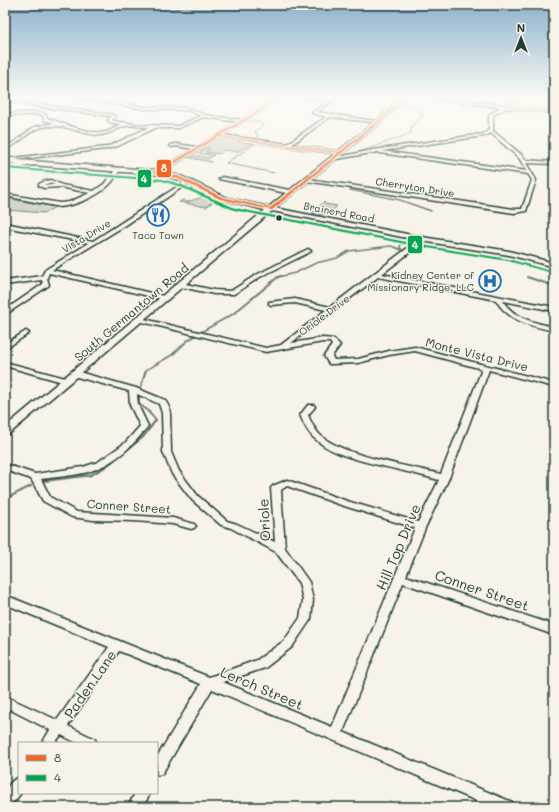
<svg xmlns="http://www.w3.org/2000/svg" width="559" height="812" viewBox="0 0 559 812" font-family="Mali,sans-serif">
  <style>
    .green { fill: #d3d5ca; stroke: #79897f }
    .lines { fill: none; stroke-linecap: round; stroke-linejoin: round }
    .stream-far3 { stroke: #6f8077; stroke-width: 1 }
    .stream-far2 { stroke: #6f8077; stroke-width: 1.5 }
    .stream-far1 { stroke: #6f8077; stroke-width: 2 }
    .stream { stroke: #6f8077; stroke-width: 2.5 }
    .minor-casing { stroke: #1f3d34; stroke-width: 3 }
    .major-casing { stroke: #1f3d34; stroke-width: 3 }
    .minor { fill: #f7f3e8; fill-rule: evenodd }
    .major { fill: #f7f3e8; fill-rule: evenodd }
    .bus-1-casing { stroke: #f7f3e8; stroke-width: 3 }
    .bus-2-casing { stroke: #f7f3e8; stroke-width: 3 }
    .bus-1 { fill: #f26522; fill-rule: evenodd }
    .bus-2 { fill: #00a651; fill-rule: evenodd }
    .bus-dot { fill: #1f3d34; stroke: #f7f3e8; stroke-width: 1.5 }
    .labels { text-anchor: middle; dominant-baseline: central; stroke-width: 3; stroke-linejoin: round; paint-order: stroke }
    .far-street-label { font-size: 10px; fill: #1f3d34; stroke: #f7f3e8 }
    .far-poi-label { font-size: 10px; fill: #1f3d34; stroke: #f7f3e8 }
    .street-label { font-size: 12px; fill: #1f3d34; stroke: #f7f3e8 }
    .near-street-label { font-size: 14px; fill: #1f3d34; stroke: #f7f3e8 }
    .line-badge { stroke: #f7f3e8; stroke-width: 1.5 }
    .badge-label { font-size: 11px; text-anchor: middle; font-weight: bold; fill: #fff }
  </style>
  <rect width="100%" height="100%" fill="#f7f3e8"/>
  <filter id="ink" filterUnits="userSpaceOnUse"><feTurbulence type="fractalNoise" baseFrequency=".025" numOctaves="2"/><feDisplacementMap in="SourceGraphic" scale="8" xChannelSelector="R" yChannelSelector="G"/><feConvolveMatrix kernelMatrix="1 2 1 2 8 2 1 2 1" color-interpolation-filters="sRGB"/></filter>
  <g filter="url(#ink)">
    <!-- green -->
    <path class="green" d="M219,138L252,143L237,152L224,150L219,154L205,152L210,149L207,148L200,153L214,155L208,159L194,156L192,158L212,162L186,157Z
      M206,196L215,200L206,207L179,202L183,200L187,202Z
      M5,198L55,207L45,213L5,210Z
      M324,202L325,204L337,206L330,213L327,212L323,215L312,213Z"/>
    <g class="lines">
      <!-- stream-far3 -->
      <path class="stream-far3" d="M144,107L183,106L203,114L259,122L263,125L255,132L258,136L256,139L260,140L226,163L274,173
        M350,155L410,134L413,124L424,114L416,108L403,103"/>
      <!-- stream-far2 -->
      <path class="stream-far2" d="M350,190L400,200L431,211
        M401,244L400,247L402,250
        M278,277L295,273L316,263L337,258L349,251L391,246L405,251"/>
      <!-- stream-far1 -->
      <path class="stream-far1" d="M527,277L554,286
        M201,332L233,314L278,277L281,276
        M140,390L146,370L172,355L187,341L195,336
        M139,397V404L147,410"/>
      <!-- stream -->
      <path class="stream" d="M43,481L91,475L105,467L143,437L156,420L146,409
        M5,499L31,486"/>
      <!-- minor casing -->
      <g class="minor-casing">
        <path id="minor" d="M69,97H80L145,107L189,108L205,115L242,120L260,109L270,101L258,97L272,99L274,97H278L262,111L222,135L287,144L326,117L312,113L328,102L299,97L331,100L334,97H338L317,112L380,122L378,123L330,117L291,145L342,152V154H340L218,137L167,169L150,173V171L163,167L194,149L176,146L172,147L170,146V145L176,144L197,147L239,122L204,117L179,128H155L118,146L106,149L5,161V159L106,147L114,144L149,127C142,127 131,124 125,126C115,129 110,135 99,135C77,134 63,121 39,128C26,132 20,145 6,148L5,146L13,143L34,127L54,123L44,120L43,116L40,114L5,116V114L41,112L46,115L47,118C63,123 90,135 107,132C112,130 117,127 121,124L111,123L108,120L111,116H110L5,102V100L110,114L116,116L112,120L113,121L141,125L178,126L201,116L188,110L145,109Z
          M418,97H433L505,105L520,97H525L510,106L554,111V113L506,108L493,115V131L523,156L525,160L554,162V164L526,163L536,180L526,211L514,213L306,181V179H308L514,209H522L532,180L528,174L380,153L378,152L331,160V158H333L373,150L483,134L489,130V115L501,107ZM491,133L519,158L527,171L382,151L484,136Z
          M32,163L34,164V165L22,167L5,168V166Z
          M116,169L120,170C117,175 113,181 109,185C97,197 76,205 60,207L5,196V194L60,203L69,202L90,193L60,187L44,188L39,186V184L45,181L51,180L62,185L94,191L104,184ZM49,183L55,185H44Z
          M186,181L190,182L126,225L52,270L168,297V299L166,300L49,273L47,278L49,285L48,286L5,315V310L43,284L42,280L5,285V281L42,276L45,270L89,243L5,227V223L93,241Z
          M422,237L425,239L422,243L382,274L554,307V311L503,301C513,318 536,323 554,327V331C531,326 508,321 496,300L378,277L291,343L323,338L334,339L340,345L332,356L334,360L358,359L389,351L415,347L554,383V387L489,370L449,478L426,526L406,576L554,625V635L403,583L343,732L512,802L514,807H491L212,689L162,774L157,775V757L201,684L119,651L68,726L95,739L96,743H77L61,735L55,743H42L50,730L5,707V696L57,720L109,647L5,604V595L209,677L257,660L284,641L300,618L303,600L299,583L276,552L231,528L221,525L192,500L172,474L163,452L162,413L159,404L137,394L138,405L148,426C133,447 110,467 84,473C70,476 55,477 41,479L50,497L77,512L173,518L194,524L196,526L194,528L191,529L173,524L134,521L93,520L72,517L43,501L31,479L5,470V464L35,474L83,467L98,462L125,443L140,426L130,405L129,391L73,376L72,374L73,372H79L136,388L165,400L169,407L170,413L171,452L179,471L198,496L227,521L237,524L275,542L271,488L273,486L287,480L347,501L418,522L439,480C420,475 401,470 382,466C359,460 332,455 314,438C307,432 304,424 300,415L308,405H314L315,407L308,415C311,422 314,428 319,434C341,456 410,466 441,474L482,369L415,351L389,355L358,363L332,364H329L324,356L332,345L330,342H323L266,352L138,321L137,320L140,318L266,348L281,345L326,310L295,303L271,305L269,304V302L295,299L330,307ZM287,486L341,505L415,528L332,727L223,682L265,668L292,647L311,619L313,600L309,582L285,548L281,490Z
          M308,249L311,251L310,252L260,277L234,294H214L181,287L178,285L181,283L214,290L231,291L256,275Z
          M26,331L29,333L28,334L5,349V344Z
          M5,362L69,379L70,381L66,383L5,366Z
          M19,777V793H21L10,807H5C5,794 5,783 19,777Z
          M135,793H150L143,807H128Z"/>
      </g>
      <!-- major casing -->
      <g class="major-casing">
        <path id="major" d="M402,97H407L380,123L275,208L422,237L509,251L554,263V267L509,255L422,241L272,211L9,434L5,435V427L265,210L224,200L179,180L163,175L5,163V159L163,171L183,177L228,198L269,207L286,193L219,179L222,177L290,190L376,121Z"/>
      </g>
      <!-- minor -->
      <use href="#minor" class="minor"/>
      <!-- major -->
      <use href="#major" class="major"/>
      <!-- bus-1 casing -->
      <g class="bus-1-casing">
        <path id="bus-1" d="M274,97H277L262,111L220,136L339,152L377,121L403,97H406L379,123L272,210L220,199L176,178L151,172L164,167L260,109ZM218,137L338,153L270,208L222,197L178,176L156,172L166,169Z
          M503,105L554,111V113L502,106Z"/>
      </g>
      <!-- bus-2 casing -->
      <g class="bus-2-casing">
        <path id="bus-2" d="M5,167L162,179L180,184L235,208L421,245L508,259L554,272L552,273L508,261L421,247L234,210L178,186L162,181L5,169Z"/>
      </g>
      <!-- bus-1 -->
      <use href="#bus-1" class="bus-1"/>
      <!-- bus-2 -->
      <use href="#bus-2" class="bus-2"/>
    </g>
  </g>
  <!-- sky -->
  <linearGradient id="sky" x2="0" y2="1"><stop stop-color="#8db1cc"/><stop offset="0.46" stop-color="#fbfaf5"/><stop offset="1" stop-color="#fbfaf5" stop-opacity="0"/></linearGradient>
  <rect width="559" height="211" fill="url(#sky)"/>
  <!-- icons -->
  <defs>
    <g id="restaurant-ring" transform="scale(1.15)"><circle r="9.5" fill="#f7f3e8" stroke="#1f6fb2" stroke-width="1.5"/><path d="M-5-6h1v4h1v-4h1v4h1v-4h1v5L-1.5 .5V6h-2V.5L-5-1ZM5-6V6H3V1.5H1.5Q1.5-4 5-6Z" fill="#1f6fb2"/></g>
    <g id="hospital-ring" transform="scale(1.15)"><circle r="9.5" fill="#f7f3e8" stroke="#1f6fb2" stroke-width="1.5"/><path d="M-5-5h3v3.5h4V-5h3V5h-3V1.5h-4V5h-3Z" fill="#1f6fb2"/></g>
  </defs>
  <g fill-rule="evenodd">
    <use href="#restaurant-ring" x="158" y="215"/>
    <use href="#hospital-ring" x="490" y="281"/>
  </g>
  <!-- markers -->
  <circle class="bus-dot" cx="279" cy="218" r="3.5"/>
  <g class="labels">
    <!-- far-street labels -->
    <g class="far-street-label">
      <text transform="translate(415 187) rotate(9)">Cherryton Drive</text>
      <text transform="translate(339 212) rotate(11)">Brainerd Road</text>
      <text transform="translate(86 236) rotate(-31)">Vista Drive</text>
      <text transform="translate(324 315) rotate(-37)">Oriole Drive</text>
    </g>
    <!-- far-poi labels -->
    <g class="far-poi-label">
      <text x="158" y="235">Taco Town</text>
      <text x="474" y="275" text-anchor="end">Kidney Center of<tspan x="474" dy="12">Missionary Ridge, LLC</tspan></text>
    </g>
    <!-- street labels -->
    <g class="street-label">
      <text transform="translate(131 312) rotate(-40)">South Germantown Road</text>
      <text transform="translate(477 354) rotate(14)">Monte Vista Drive</text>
      <text transform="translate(129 506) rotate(4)">Conner Street</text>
    </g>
    <!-- near-street labels -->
    <g class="near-street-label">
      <text transform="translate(264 520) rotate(-93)">Oriole</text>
      <text transform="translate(398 547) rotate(-67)">Hill Top Drive</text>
      <text transform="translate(482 590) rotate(19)">Conner Street</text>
      <text transform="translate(90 684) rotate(-55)">Paden Lane</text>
      <text transform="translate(262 688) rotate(23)">Lerch Street</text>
    </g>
  </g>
  <g class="line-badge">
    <rect x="156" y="159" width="16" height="19" rx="4" fill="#f26522"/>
    <rect x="137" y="169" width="15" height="19" rx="4" fill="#00a651"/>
    <rect x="407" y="235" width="16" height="19" rx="4" fill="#00a651"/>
  </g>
  <g class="badge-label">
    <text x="164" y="172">8</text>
    <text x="144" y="183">4</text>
    <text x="415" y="249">4</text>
  </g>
  <!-- margin -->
  <rect width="559" height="812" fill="none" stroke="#f7f3e8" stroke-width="20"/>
  <rect x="10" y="10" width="539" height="792" fill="none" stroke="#1f3d34" stroke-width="1.5" filter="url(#ink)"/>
  <!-- legend -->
  <rect x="18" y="742" width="140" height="52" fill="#f7f3e8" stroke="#a1aaa0"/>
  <rect x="26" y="755" width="20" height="6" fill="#f26522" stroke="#a1aaa0"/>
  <text x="54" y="762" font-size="12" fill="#1f3d34">8</text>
  <rect x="26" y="775" width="20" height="6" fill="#00a651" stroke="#a1aaa0"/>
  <text x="54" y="782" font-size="12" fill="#1f3d34">4</text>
  <!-- north arrow -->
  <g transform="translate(521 38)" stroke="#f7f3e8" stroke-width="3" paint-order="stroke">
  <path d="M0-3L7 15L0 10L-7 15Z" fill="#1f3d34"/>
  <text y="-6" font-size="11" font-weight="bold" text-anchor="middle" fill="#1f3d34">N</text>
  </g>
</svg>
